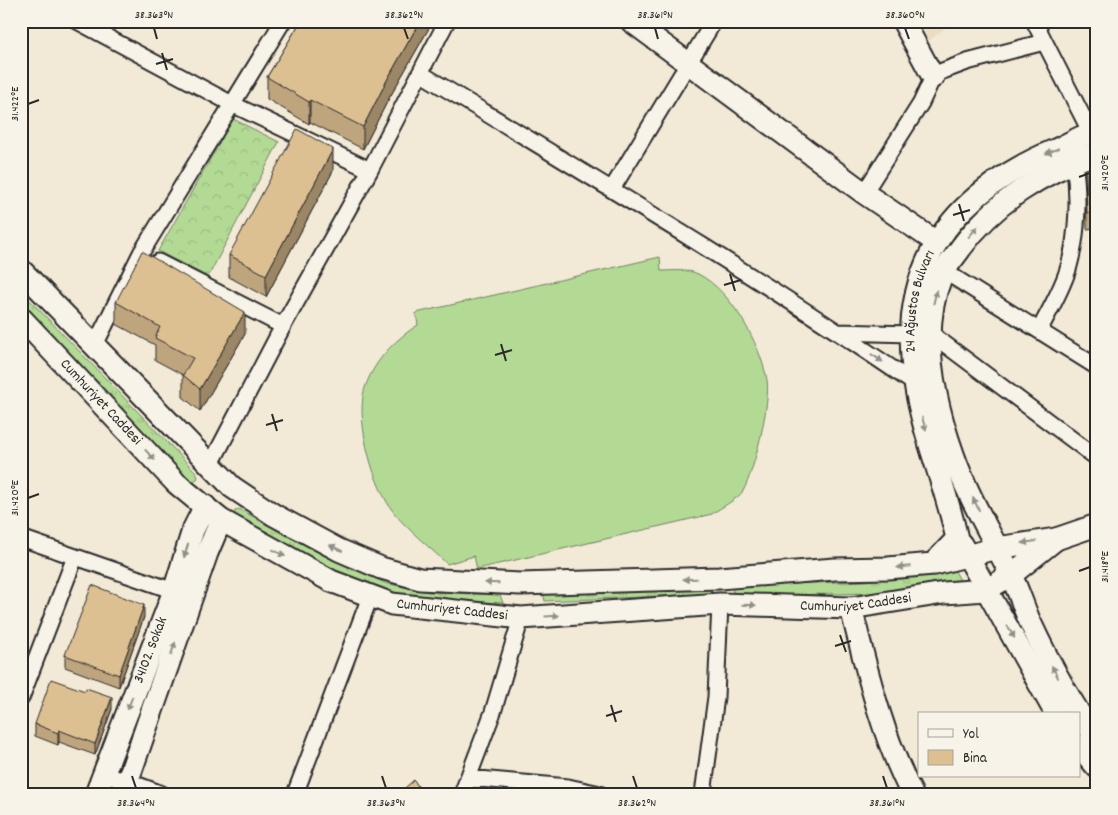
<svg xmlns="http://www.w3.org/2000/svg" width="1118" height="815" viewBox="0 0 1118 815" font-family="Dekko,sans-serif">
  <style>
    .built { fill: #ecddc2 }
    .grass { fill: url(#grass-tufts); stroke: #6f8260 }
    .forest { fill: url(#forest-crowns); stroke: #6f8260 }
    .garden { fill: #b3da95; stroke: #6f8260 }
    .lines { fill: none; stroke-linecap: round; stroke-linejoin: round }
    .street-casing { stroke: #2b2b2b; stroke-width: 19 }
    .secondary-casing { stroke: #2b2b2b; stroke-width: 25 }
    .street { stroke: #f7f3e8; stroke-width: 15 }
    .secondary { stroke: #f7f3e8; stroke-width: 21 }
    .wall { fill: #bea57d; stroke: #2b2b2b }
    .shaded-wall { fill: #9b8666; stroke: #2b2b2b }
    .building { fill: #ddc091; stroke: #2b2b2b }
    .oneway { fill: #918f8a }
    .ticks { fill: none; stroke: #2b2b2b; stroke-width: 2 }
    .labels { text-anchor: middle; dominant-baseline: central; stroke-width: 4; stroke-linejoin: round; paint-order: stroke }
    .street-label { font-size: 15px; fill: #2b2b2b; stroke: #f7f3e8 }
    .neatline { fill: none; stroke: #2b2b2b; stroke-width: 2 }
    .ticks-label { font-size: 12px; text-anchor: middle; fill: #2b2b2b }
  </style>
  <defs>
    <pattern id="grass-tufts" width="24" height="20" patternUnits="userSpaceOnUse" patternTransform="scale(1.25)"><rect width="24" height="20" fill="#b3da95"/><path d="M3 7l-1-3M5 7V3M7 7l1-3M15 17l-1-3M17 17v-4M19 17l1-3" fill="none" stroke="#9abb81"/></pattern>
    <pattern id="forest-crowns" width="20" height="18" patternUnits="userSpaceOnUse" patternTransform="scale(1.25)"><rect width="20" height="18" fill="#b3da95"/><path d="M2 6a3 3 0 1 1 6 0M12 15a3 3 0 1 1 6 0" fill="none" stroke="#9abb81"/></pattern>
  </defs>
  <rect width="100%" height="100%" fill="#f2e9d7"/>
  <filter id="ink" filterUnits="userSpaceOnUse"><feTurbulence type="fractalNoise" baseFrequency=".02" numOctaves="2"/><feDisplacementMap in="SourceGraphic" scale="10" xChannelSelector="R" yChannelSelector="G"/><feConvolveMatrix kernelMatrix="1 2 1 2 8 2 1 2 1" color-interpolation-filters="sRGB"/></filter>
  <g filter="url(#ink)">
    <!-- built -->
    <path class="built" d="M918,21H954L929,41Z"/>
    <!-- grass -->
    <path class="grass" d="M21,291L196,472L198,478L196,480L191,481L21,304Z
      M239,509L321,554L385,583L428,592L500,595L503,603L412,599L359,582L317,563L234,516L235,511Z
      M955,571L961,582L880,593L734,596L732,588L734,586L865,581Z
      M710,587L712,592L710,594L545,601L543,593Z"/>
    <!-- forest -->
    <path class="forest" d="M233,119L279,142L208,277L158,251Z"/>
    <!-- garden -->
    <path class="garden" d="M660,257L661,271C671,271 689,269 698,274C732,291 760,344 767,380C771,402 754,472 743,491C737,500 721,507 712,514L477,569L474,556L447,564C431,548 410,532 395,514C374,488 356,424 364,391C372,363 394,340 418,325L416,313Z"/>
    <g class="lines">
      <!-- street casing -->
      <g class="street-casing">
        <path id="street" d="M77,21L232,104L370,170
          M1034,21L1091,133
          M420,73C586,174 754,274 915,384
          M612,189L714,21
          M864,193L921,103L933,77L940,72L967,62L1044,42
          M158,262L283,326
          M944,271L1097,367
          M1040,329C1050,309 1063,288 1069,266C1078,234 1079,194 1074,162
          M838,332L911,334
          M930,333L1097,458
          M95,345L141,253L283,21
          M211,464L283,326L370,170L447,21
          M21,538L174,591
          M21,698L75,557
          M102,775L127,781L162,794
          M468,778L568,787L600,794
          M295,794L370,597
          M462,794L493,712L521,618
          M703,794L716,697L720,604"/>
      </g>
      <!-- secondary casing -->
      <g class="secondary-casing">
        <g id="secondary">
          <path d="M631,21L864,193L936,242"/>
          <path d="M903,21L933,77"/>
          <path d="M1097,153C1042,173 995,201 960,249C954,258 945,267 941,277C919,332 934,400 953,454C967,495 991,534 1010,573C1018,589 1023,606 1030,622C1049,663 1071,703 1097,740"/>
          <path id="s1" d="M21,270L232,487L274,515L339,550L381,568L420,579L520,584L719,578L835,569L888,568L933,564L957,539C946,486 923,436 915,383C896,266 951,194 1055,150C1069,144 1082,135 1097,131"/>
          <path id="s2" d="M21,318L176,483L221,520L331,581L392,604L521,618L720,604L851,608L944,593L986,590L1011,575L1056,539L997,548L935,564"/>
          <path d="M1056,539L1097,525"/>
          <path d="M961,544L1056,714"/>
          <path d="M851,608C867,671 882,736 912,794"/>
          <path d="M1079,746L1097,767"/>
          <path id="s3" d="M96,794L174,591L193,530L205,506"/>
          <path d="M123,794L207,553L221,520"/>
        </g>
      </g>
      <!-- street -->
      <use href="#street" class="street"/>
      <!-- secondary -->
      <use href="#secondary" class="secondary"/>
    </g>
    <!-- wall -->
    <path class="wall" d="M301,21H433L387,102L363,149L310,122L309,124L267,99V77Z
      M1097,168V228L1087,229L1086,169Z
      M333,171L266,297L229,277V255Z
      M116,302L245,334L200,411L183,397V375L155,360V345L116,324Z
      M144,617L119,687L65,667V655Z
      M112,709L95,755L59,742L58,745L35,736V724Z"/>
    <!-- shaded-wall -->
    <path class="shaded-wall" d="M420,21H433L387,102L363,149V127L387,80Z
      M310,100V122L309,124V102Z
      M333,149V171L266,297V275Z
      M245,312V334L200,411V389Z
      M144,605V617L119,687V675Z
      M112,697V709L95,755V744Z
      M59,730V742L58,745V733Z"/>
    <!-- building -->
    <path class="building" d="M301,21H420L387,80L363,127L310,100L309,102L267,77Z
      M297,129L333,149L266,275L229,255Z
      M1097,168V212L1087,213L1086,169Z
      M142,251L245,312L200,389L183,375L193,358L155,338L160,327L116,302Z
      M92,585L144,605L119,675L65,655Z
      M51,679L85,691L86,688L112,697L95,744L59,730L58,733L35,724Z
      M414,780L423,794H398Z"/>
    <!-- one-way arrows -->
    <defs><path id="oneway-solid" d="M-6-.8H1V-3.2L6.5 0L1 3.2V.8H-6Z" transform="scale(1.25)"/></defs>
    <g class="oneway">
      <use href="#oneway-solid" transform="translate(1052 151) rotate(157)"/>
      <use href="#oneway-solid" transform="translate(973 232) rotate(-49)"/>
      <use href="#oneway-solid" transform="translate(935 297) rotate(-77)"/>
      <use href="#oneway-solid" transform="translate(877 358) rotate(34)"/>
      <use href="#oneway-solid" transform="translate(924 424) rotate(75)"/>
      <use href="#oneway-solid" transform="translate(150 455) rotate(47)"/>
      <use href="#oneway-solid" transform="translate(976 504) rotate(-117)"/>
      <use href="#oneway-solid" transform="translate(1029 542) rotate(172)"/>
      <use href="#oneway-solid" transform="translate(336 548) rotate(-154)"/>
      <use href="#oneway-solid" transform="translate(186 551) rotate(107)"/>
      <use href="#oneway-solid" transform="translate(279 553) rotate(29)"/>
      <use href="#oneway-solid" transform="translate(904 567) rotate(175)"/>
      <use href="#oneway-solid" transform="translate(690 579) rotate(178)"/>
      <use href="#oneway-solid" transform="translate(492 583) rotate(-178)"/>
      <use href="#oneway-solid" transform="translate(749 605) rotate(1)"/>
      <use href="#oneway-solid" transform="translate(552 616) rotate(-4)"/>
      <use href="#oneway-solid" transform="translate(1011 632) rotate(60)"/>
      <use href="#oneway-solid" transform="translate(173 649) rotate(-71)"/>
      <use href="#oneway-solid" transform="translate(1055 672) rotate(-118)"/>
      <use href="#oneway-solid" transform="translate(130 703) rotate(111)"/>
    </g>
  </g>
  <!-- ticks -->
  <path class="ticks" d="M154,28L157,39M404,28L408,39M655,28L658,39M905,28L909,39M162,53L167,70M156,64L173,59M28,104L39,100M1079,177L1090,173M959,204L964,221M953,215L970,210M730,274L735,291M724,285L741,280M501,344L506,361M495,355L512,350M272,414L277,431M266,425L283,420M28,498L39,494M1079,571L1090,567M840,635L846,652M835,646L851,641M611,705L616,722M606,716L622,711M132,776L136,788M382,776L386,788M633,776L637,788M883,776L887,788"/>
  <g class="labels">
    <!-- street labels -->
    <g class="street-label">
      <text stroke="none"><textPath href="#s1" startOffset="1306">24 Ağustos Bulvarı</textPath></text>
      <text stroke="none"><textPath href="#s2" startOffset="116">Cumhuriyet Caddesi</textPath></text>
      <text stroke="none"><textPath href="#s2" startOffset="941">Cumhuriyet Caddesi</textPath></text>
      <text stroke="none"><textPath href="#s2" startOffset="536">Cumhuriyet Caddesi</textPath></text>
      <text stroke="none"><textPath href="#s3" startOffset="154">34102. Sokak</textPath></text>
    </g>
  </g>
  <!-- margin -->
  <rect width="1118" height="815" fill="none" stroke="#f7f3e8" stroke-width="55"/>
  <!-- legend -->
  <rect x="918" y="712" width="162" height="65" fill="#f7f3e8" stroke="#a5a39c"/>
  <rect x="928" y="729" width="25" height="8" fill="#f7f3e8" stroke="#a5a39c"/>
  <text x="963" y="738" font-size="15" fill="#2b2b2b">Yol</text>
  <rect x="928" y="750" width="25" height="15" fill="#ddc091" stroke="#a5a39c"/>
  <text x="963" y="762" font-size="15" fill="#2b2b2b">Bina</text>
  <rect x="28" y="28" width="1062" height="760" class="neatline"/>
  <g class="ticks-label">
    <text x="154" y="18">38.363°N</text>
    <text x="404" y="18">38.362°N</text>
    <text x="655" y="18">38.361°N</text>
    <text x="905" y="18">38.360°N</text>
    <text transform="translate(14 104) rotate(-90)" y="4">31.422°E</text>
    <text transform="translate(1104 173) rotate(-90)" y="4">31.420°E</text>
    <text transform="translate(14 498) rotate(-90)" y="4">31.420°E</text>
    <text transform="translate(1104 567) rotate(-90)" y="4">31.418°E</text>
    <text x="136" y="806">38.364°N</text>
    <text x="386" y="806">38.363°N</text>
    <text x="637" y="806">38.362°N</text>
    <text x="887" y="806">38.361°N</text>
  </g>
</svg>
